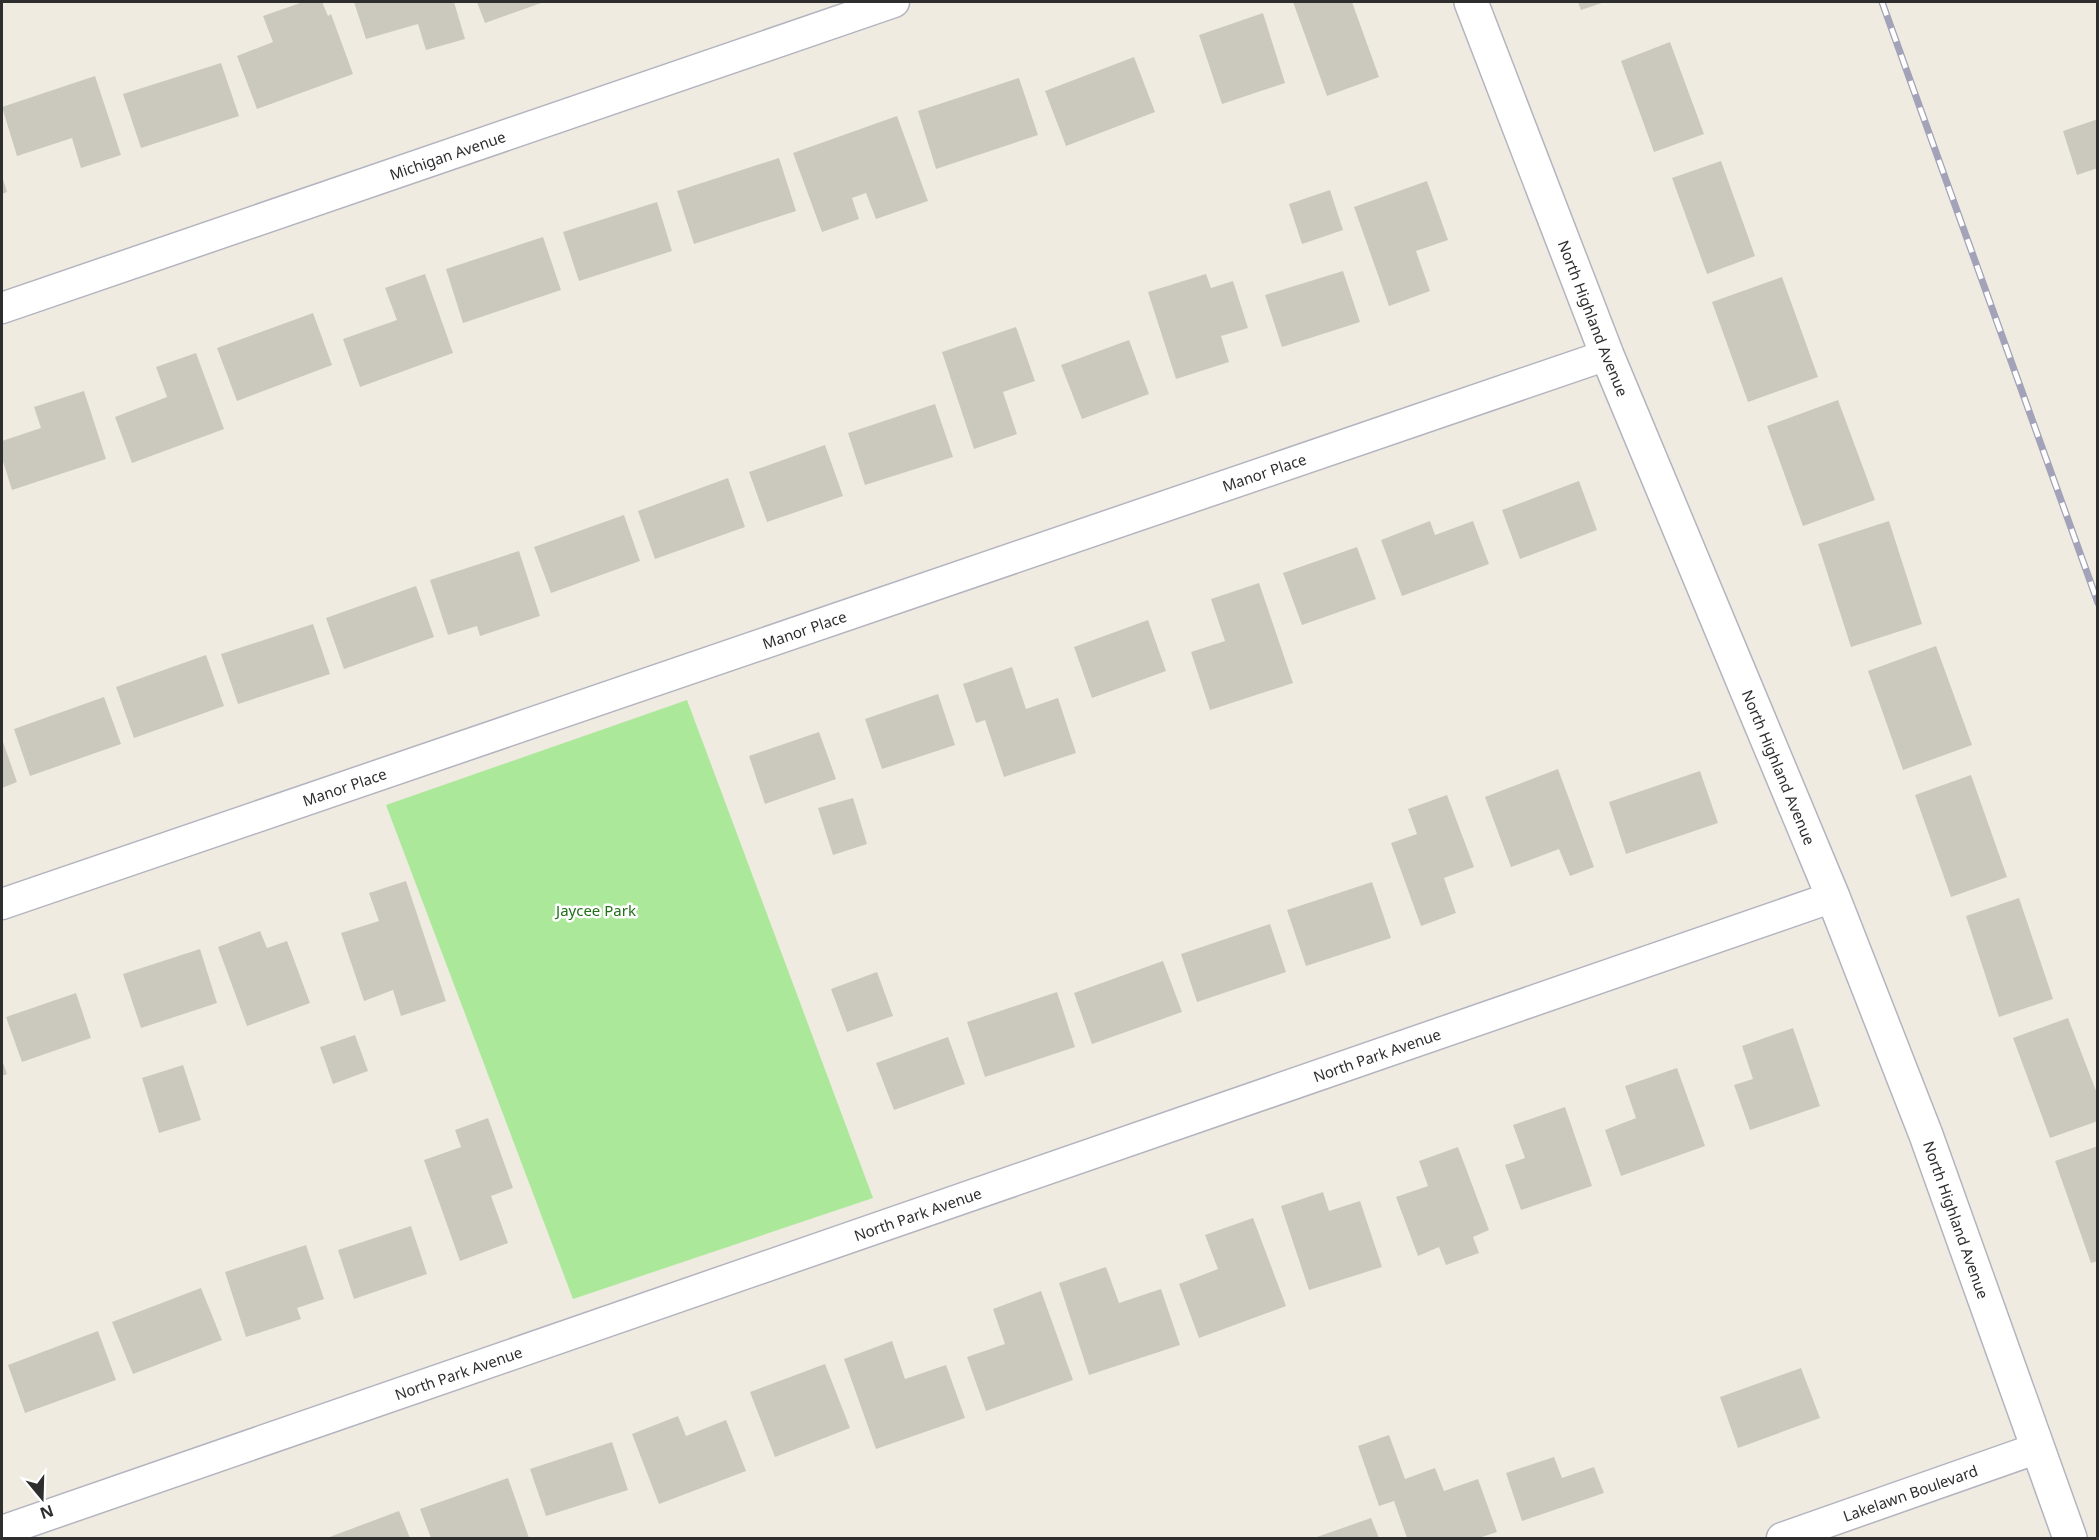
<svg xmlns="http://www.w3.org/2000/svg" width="2099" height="1540" viewBox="0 0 2099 1540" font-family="'Noto Sans',sans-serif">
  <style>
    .green { fill: #ace89a }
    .building { fill: #cbc9be }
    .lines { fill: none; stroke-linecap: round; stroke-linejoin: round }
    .minor-casing { stroke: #b4b4c1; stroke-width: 33 }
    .tertiary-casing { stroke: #b4b4c1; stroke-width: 36 }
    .minor { stroke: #fff; stroke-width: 30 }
    .tertiary { stroke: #fff; stroke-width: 33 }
    .rail-casing { stroke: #a2a2b9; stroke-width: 7 }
    .rail { stroke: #fff; stroke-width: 4.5; stroke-dasharray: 14; stroke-linecap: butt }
    .labels { text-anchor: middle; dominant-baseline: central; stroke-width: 5; stroke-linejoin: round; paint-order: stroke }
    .street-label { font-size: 15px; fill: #2e2e2e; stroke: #fff }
    .park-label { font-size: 15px; fill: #1f7117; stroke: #fff }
  </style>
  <rect width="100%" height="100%" fill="#efebe0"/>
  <!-- green -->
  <path class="green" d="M687,700L873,1198L573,1299L386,805Z"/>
  <!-- building -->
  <path class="building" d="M303,2H322L328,16L331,14L353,74L257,109L237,56L273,42L263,16Z
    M354,2H454L465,39L426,50L418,24L366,39Z
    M477,2H544L485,23Z
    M1293,2H1352L1379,77L1327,96Z
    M1578,2H1605L1581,10Z
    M1263,13L1285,83L1222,104L1199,35Z
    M1670,42L1704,134L1654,152L1621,61Z
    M1134,57L1155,112L1066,146L1045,91Z
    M221,63L239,116L141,148L123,94Z
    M95,76L121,155L81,168L72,138L17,156L2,107Z
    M1019,78L1038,135L936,169L918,111Z
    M897,116L928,201L876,219L866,193L852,198L859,219L822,232L793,153Z
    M2098,119V168L2077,175L2063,131Z
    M779,158L796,211L694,244L677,191Z
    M1721,161L1755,256L1707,274L1672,178Z
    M2,176L7,192L2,194Z
    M1427,181L1448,240L1416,251L1430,291L1389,306L1354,207Z
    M1330,190L1343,230L1302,244L1289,204Z
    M657,202L672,251L579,281L563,232Z
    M543,237L561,290L463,323L446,269Z
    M1343,271L1360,322L1282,347L1265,295Z
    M425,274L453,353L360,387L343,339L397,320L385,288Z
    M1206,274L1211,288L1233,281L1248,328L1221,336L1229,362L1176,379L1148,292Z
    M1782,277L1818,377L1748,402L1712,302Z
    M313,313L332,365L237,401L217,348Z
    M1016,327L1035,381L1003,392L1017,434L974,449L942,352Z
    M1129,340L1149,394L1082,419L1061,365Z
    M196,353L224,429L132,463L115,417L167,397L156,367Z
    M84,391L106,459L12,490L2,458V441L41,428L34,407Z
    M1838,400L1875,500L1803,526L1767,426Z
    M935,404L953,457L865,485L848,433Z
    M825,445L843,496L767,522L749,472Z
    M728,478L745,527L655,559L638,511Z
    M1579,481L1597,530L1520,559L1502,510Z
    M624,515L640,561L551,593L534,547Z
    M1430,521L1435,535L1473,521L1489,564L1402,596L1381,540Z
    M1889,521L1922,624L1851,647L1818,544Z
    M1357,547L1376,599L1302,625L1283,573Z
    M519,551L540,616L480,636L477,626L448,635L430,580Z
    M1259,583L1293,683L1210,710L1191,652L1225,641L1211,599Z
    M416,586L434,637L344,669L326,618Z
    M1148,620L1166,671L1092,698L1074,647Z
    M313,624L330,674L238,704L221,654Z
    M1936,646L1972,745L1903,770L1868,671Z
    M206,655L224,706L134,738L116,687Z
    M1012,667L1026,709L1058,698L1076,753L1004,777L985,720L976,723L963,684Z
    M938,694L955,745L882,769L865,719Z
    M104,697L121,744L30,776L14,729Z
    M819,732L836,779L765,804L749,756Z
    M2,739L17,782L2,788Z
    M1558,769L1594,867L1570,876L1559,849L1511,867L1485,797Z
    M1700,771L1718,823L1626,854L1609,802Z
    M1971,775L2007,877L1951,897L1915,795Z
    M1447,795L1474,867L1444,878L1456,913L1421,926L1391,843L1417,834L1408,809Z
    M853,798L867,844L833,855L818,808Z
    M406,881L446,1001L401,1016L393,990L364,1001L341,933L379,921L369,893Z
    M1372,882L1391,938L1306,966L1287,910Z
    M2019,898L2053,999L1999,1017L1966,916Z
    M1270,924L1286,972L1197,1002L1181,954Z
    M260,931L267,948L287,941L310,1003L247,1026L218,947Z
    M200,949L217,1003L141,1028L123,974Z
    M1163,961L1182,1012L1092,1044L1074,993Z
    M877,972L893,1016L847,1032L831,989Z
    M1057,992L1075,1047L985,1077L967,1022Z
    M76,993L91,1038L22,1062L6,1017Z
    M2068,1018L2098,1096V1121L2050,1138L2013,1038Z
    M1793,1028L1820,1106L1750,1130L1734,1085L1753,1079L1742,1046Z
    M355,1035L368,1071L333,1084L320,1047Z
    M948,1037L965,1084L894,1110L876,1063Z
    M2,1060L7,1074L2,1076Z
    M183,1065L201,1120L159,1133L142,1078Z
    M1677,1068L1705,1146L1621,1176L1605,1130L1636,1118L1625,1086Z
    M1565,1107L1592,1186L1521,1210L1505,1165L1525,1158L1513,1125Z
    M488,1118L513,1188L491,1196L508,1243L460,1261L424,1160L461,1147L455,1130Z
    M2098,1146V1261L2091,1263L2055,1161Z
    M1458,1147L1489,1230L1473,1237L1479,1253L1446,1265L1439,1247L1418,1256L1396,1197L1428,1186L1419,1161Z
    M1323,1192L1329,1211L1360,1201L1382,1267L1309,1290L1281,1206Z
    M1253,1218L1286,1306L1199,1338L1179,1284L1218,1269L1205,1235Z
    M411,1226L427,1274L354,1299L338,1250Z
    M306,1245L324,1299L297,1308L301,1319L246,1337L225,1272Z
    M1106,1267L1119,1303L1161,1289L1180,1345L1089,1375L1059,1283Z
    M201,1288L222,1340L133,1374L112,1322Z
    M1041,1291L1073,1380L986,1411L967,1357L1005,1344L993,1309Z
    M98,1331L116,1380L25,1413L8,1365Z
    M892,1341L905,1379L946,1365L965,1418L876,1449L844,1359Z
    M825,1364L850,1428L775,1457L750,1392Z
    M1801,1368L1820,1418L1738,1448L1720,1397Z
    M678,1416L686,1436L726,1420L746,1471L659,1504L632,1434Z
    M1389,1435L1405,1479L1435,1468L1444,1491L1478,1479L1497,1532L1479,1538H1407L1394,1501L1379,1506L1358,1446Z
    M612,1442L628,1490L546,1516L530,1469Z
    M1554,1457L1562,1478L1594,1467L1604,1493L1522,1521L1506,1473Z
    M508,1478L529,1538H431L420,1509Z
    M399,1511L410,1538H327Z
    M1371,1518L1379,1538H1314Z"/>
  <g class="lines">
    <!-- minor casing -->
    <g class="minor-casing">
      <g id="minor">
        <path id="s1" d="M2,308L894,2"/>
        <path id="s2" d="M2,904L1607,355"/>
        <path id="s3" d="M2,1531L1833,897"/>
        <path id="s4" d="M1782,1538L2038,1448"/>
      </g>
    </g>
    <!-- tertiary casing -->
    <g class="tertiary-casing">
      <g id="tertiary">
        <path id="s5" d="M1471,2L1607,355L1833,897L1926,1135L2070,1538"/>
      </g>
    </g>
    <!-- minor -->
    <use href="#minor" class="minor"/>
    <!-- tertiary -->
    <use href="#tertiary" class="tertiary"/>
    <!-- rail casing -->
    <g class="rail-casing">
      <path id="rail" d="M1882,2L2098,603"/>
    </g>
    <!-- rail -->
    <use href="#rail" class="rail"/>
  </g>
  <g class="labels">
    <!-- street labels -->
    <g class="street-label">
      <text stroke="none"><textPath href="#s1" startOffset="471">Michigan Avenue</textPath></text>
      <text stroke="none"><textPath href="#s5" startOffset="339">North Highland Avenue</textPath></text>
      <text stroke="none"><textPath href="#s2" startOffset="1334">Manor Place</textPath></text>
      <text stroke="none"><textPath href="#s2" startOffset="848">Manor Place</textPath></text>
      <text stroke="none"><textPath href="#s5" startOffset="825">North Highland Avenue</textPath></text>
      <text stroke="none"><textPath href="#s2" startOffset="362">Manor Place</textPath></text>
      <text stroke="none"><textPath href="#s3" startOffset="1455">North Park Avenue</textPath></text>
      <text stroke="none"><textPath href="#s3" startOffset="969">North Park Avenue</textPath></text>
      <text stroke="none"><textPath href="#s5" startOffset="1311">North Highland Avenue</textPath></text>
      <text stroke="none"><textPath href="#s3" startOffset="483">North Park Avenue</textPath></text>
      <text stroke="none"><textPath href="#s4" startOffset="136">Lakelawn Boulevard</textPath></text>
    </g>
    <!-- park labels -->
    <g class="park-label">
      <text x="596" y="910">Jaycee Park</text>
    </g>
  </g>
  <!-- border -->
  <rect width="2099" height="1540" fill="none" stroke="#2e2e2e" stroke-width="6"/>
  <!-- north arrow -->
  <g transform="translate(42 1498) rotate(161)" stroke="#ffffff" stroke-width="4.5" paint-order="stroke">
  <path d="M0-4.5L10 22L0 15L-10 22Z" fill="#2e2e2e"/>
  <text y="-9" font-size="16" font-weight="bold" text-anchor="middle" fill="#2e2e2e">N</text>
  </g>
</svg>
